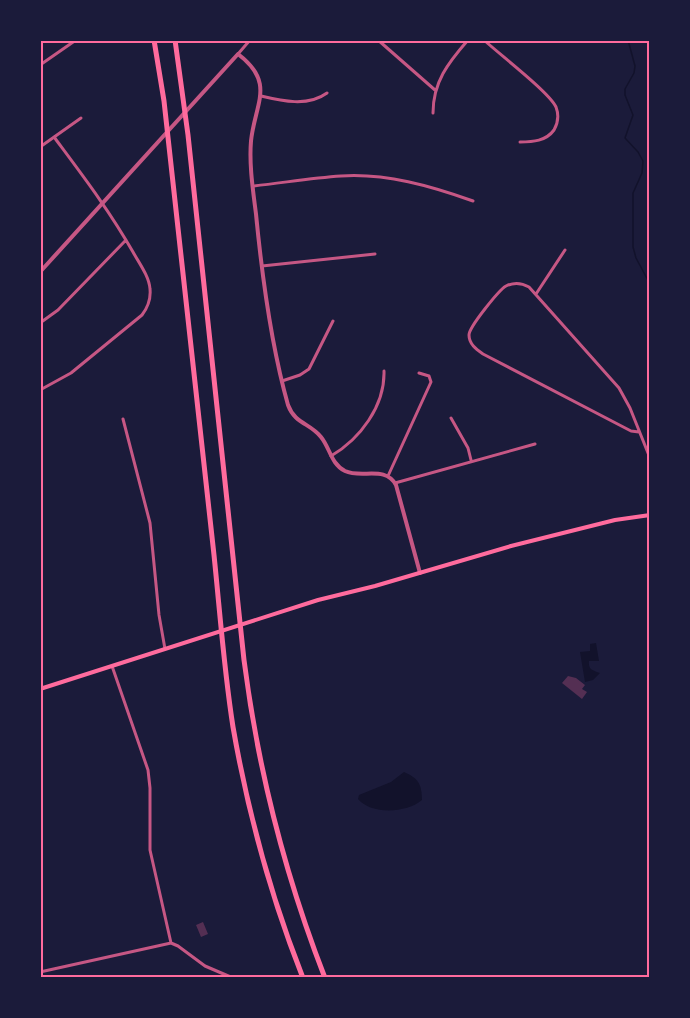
<svg xmlns="http://www.w3.org/2000/svg" width="690" height="1018" viewBox="0 0 690 1018" font-family="'DejaVu Sans',sans-serif">
  <style>
    .water { fill: #12122b }
    .lines { fill: none; stroke-linecap: round; stroke-linejoin: round }
    .stream { stroke: #12122b; stroke-width: 1.5 }
    .building { fill: #542f53 }
    .minor { stroke: #c65784; stroke-width: 3 }
    .tertiary { stroke: #c65784; stroke-width: 4 }
    .secondary { stroke: #ff6b9d; stroke-width: 4 }
    .motorway { stroke: #ff6b9d; stroke-width: 5 }
    .neatline { fill: none; stroke: #ff6b9d; stroke-width: 2 }
  </style>
  <rect width="100%" height="100%" fill="#1b1b3a"/>
  <!-- water -->
  <path class="water" d="M596,643L599,661H589C588,670 593,670 600,673L593,680L585,682L580,652L590,651V644Z
    M404,772C418,778 422,784 422,800C407,813 371,815 358,799L359,795L391,782Z"/>
  <g class="lines">
    <!-- stream -->
    <path class="stream" d="M628,40L635,66L634,73L625,89V95L633,115L625,138L638,152L643,161L642,173L633,193V247L636,258L650,284"/>
  </g>
  <!-- building -->
  <path class="building" d="M568,676L576,678L585,685L582,689L587,692L582,699L562,683Z
    M203,922L208,934L201,937L196,925Z"/>
  <g class="lines">
    <!-- minor -->
    <path class="minor" d="M378,40L435,90
      M484,40C499,54 549,92 556,107C559,115 558,123 554,130C546,141 533,142 520,142
      M238,54L250,40
      M40,65L76,40
      M261,96C282,101 308,107 327,93
      M433,113C433,82 448,63 468,40
      M40,147L81,118
      M253,186C282,183 311,178 341,176C386,173 431,186 473,201
      M262,266L375,254
      M536,294L565,250
      M40,323L58,310L126,240
      M282,381L300,375L309,369L333,321
      M40,390L71,373L142,315C148,307 151,299 150,289C149,276 139,263 133,252C109,210 83,176 54,137
      M451,418L468,448L471,460
      M123,419L150,523L159,615L165,649
      M639,432L631,431L483,354C476,349 469,344 469,335C469,327 499,290 506,286C514,282 522,283 529,287L619,388L630,408L650,458
      M331,456C360,439 385,406 384,371
      M388,476L431,382L429,376L419,373
      M395,483L535,444
      M112,666L148,770L150,788V850L171,943
      M40,972L171,943L178,946L205,966L233,978"/>
    <!-- tertiary -->
    <path class="tertiary" d="M40,272L238,54C276,83 255,103 251,141C249,165 253,190 256,214C262,276 271,345 288,405C295,424 310,423 321,437C330,448 331,464 345,471C362,479 385,465 396,485L420,573"/>
    <!-- secondary -->
    <path class="secondary" d="M40,689L318,600L375,586L511,546L615,520L650,515"/>
    <!-- motorway -->
    <path class="motorway" d="M154,40L164,101L214,555C220,613 224,670 233,727C248,813 271,897 303,978
      M175,40L188,135L244,660C258,770 285,875 325,978"/>
  </g>
  <!-- border -->
  <rect width="690" height="1018" fill="none" stroke="#1b1b3a" stroke-width="84"/>
  <rect x="42" y="42" width="606" height="934" class="neatline"/>
</svg>
